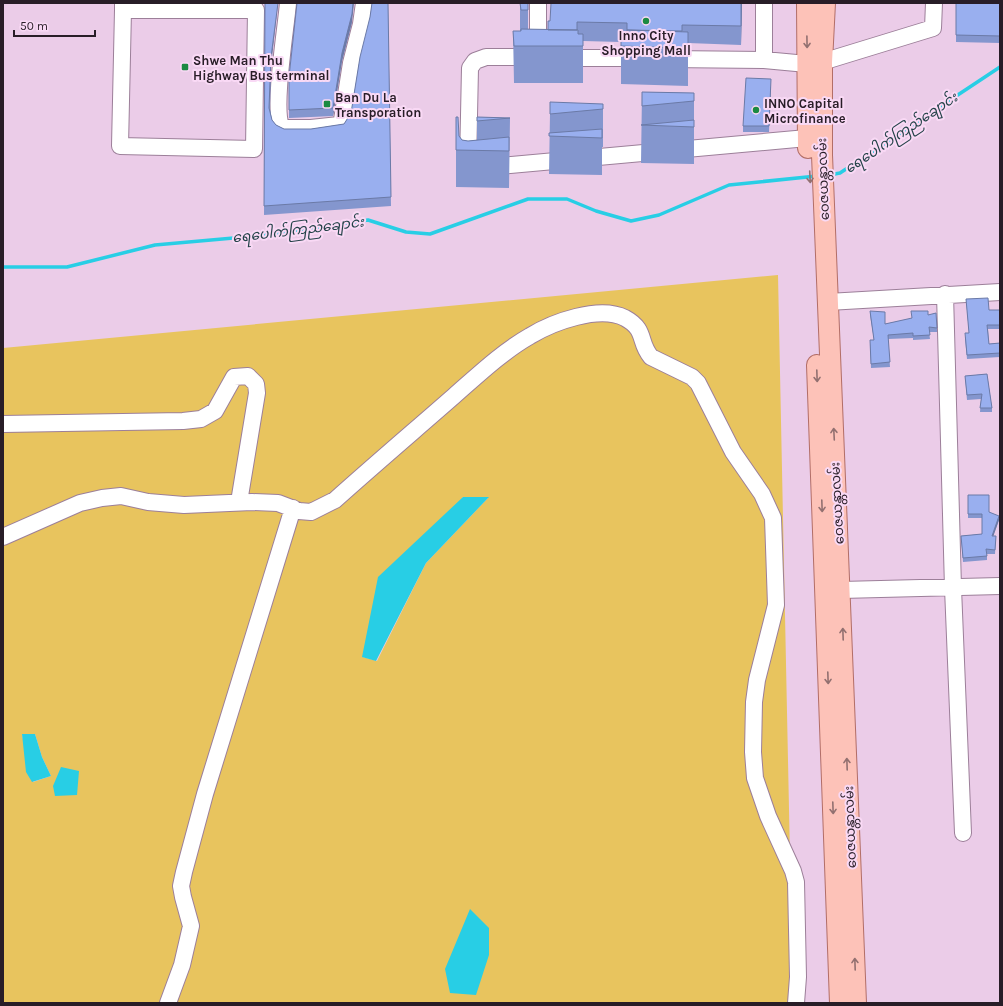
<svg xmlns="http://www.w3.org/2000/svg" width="1003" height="1006" viewBox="0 0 1003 1006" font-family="Karla,'Noto Sans Myanmar',sans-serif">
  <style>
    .green { fill: #e8c45e; fill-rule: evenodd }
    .water { fill: #28cee5 }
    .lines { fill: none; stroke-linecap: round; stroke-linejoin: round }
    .stream { stroke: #28cee5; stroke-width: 3.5 }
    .minor-casing { stroke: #9c7f99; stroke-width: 18 }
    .major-casing { stroke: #b26e67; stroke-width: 22 }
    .minor { stroke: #fff; stroke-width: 16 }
    .major { stroke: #fdc2b8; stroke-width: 20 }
    .wall { fill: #8496ce }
    .shaded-wall { fill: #6b7aa7 }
    .building { fill: #99afef; stroke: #6b7aa7 }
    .oneway { stroke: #927070 }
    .poi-dot { fill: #1b8a42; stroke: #f9d9f5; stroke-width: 1.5 }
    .labels { text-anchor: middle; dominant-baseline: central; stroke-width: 4; stroke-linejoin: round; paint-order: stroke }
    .poi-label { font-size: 13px; font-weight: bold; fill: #281d27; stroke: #f9d9f5; text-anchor: start }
    .street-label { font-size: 13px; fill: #281d27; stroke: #f9d9f5 }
    .water-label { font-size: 14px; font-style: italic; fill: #234248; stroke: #f9d9f5 }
  </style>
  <rect width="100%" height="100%" fill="#ebcce8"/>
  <!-- green -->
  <path class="green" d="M778,275L793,1003H3V348ZM463,497L488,498L426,563L377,661L363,657ZM35,734L42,757L51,776L33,782L22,735Z"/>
  <!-- water -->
  <path class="water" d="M463,497H489L426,563L376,661L362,657L378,577Z
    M22,734H35L42,757L51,776L32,782L26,772Z
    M61,767L79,771L77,795L55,796L53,786Z
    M470,909L489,928V955L476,995L450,993L445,969Z"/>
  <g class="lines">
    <!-- stream -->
    <path class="stream" d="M829,175L840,173L1000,67
      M3,267H67L155,245L256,236L368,220L406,232L430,234L528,199H567L596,211L631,221L659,215L729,185L817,176"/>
    <!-- minor casing -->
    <g class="minor-casing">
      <path id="minor" d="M288,3C286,28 273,106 281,126L284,128H311L339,125L342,120L351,63L361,24L364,3
        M538,3V51
        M764,3V60
        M123,10H256L254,149L120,146L123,10V3
        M561,58H642
        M667,59L764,60L807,64L822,62L933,28L934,3
        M468,163L470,68L475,61L486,57H534
        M489,167L818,137
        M945,294L953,588L963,833
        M828,302L1000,292
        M3,424L183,421L201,419L215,411L234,377L248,376L256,384L257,393L239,502
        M3,537L80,503L102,498L121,496L148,502L184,505L252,502L278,503L299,511L311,512L335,500C374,465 414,431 454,396C478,375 502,352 530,336C553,322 599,305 625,318C647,330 638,342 651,357L692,377L698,383L733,452L762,494L773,518L776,605L757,680L754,702L753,752L755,778L768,816L793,871L796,882L798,977L796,1003
        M841,590L1000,586
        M168,1003L182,965L191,926L183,897L181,886L184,872L205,794L293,508"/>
    </g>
    <!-- major casing -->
    <g class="major-casing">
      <path id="major" d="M807,3L808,148
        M825,3L822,62V155L856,1003
        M817,365L840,1003"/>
    </g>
    <!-- minor -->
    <use href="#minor" class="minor"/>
    <!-- major -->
    <use href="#major" class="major"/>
  </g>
  <!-- wall -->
  <path class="wall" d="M265,3L271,66L270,109L272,120L276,125L284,129H311L344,124L351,113L388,3L391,206L264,215Z
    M520,3H528V29L548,30V21L742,3L741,45L688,43V86L621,84V42L583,41V83H514L513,31H520Z
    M956,3H1000V43L956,42Z
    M352,22L342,61L333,116L289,118V77Z
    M771,86L769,132H743V126Z
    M642,92L694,93V164L641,163Z
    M603,104V147H602V175L549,174L550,114Z
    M456,117L459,136L462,140L468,141L477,140V117L510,118L509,188L456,187Z
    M966,299L989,310H1000V329H988L989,344L1000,343V357L967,359L965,338L969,333Z
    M870,311L885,324L928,315L937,328V332H929L930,339L913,340V338L888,339L890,367L871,368L870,344L874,340L870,315Z
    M987,374L992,408V412H980L981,399L967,400L965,376Z
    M968,495L999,520L993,536H996L995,554H987V560L963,562L961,536L982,534V518H968Z"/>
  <!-- shaded-wall -->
  <path class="shaded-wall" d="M278,3L271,66L269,116L271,57Z
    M353,3H354L352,22L342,61L333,116V108L342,53Z
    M741,3H742L741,45Z
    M999,516V520L992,540V536Z"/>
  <!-- building -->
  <path class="building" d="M265,3H278L271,57L269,108L272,120L276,125L284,129H311L344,124L351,113L360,57L370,17L372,3H388L391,197L264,206Z
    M297,3H353L352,14L342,53L333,108L289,110V77Z
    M520,3H528V10H521Z
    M551,3H741V26L682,25V31L627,30V23L577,22V30H548V21H550Z
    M956,3H1000V36L956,35Z
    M521,29L578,30V34H583V46H514L513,31H521Z
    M627,30L688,32V48L621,46V33H627Z
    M746,78L771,79L769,126H743Z
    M642,92L694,93V101L642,106Z
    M550,102L603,104V109L550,114Z
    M456,117H458L459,136L462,140L468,141L509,137V151L456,150Z
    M477,117L510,118L477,121Z
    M694,120V127L641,125Z
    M602,129V138L549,136V133Z
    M988,298L989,310H1000V325H987L989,344L1000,343V353L967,355L965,333H969L966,299Z
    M870,311L885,312V324L912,318L911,311H928V315L936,313L937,328L929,327L930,335L913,336V333L888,335L890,362L871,364L870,340H874Z
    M987,374L992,408H980L982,394L967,395L965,376Z
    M968,495H989V512L999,516L992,536H996L995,550L986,549L987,556L963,558L961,536L982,534V514H968Z"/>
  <!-- one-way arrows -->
  <defs><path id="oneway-shaft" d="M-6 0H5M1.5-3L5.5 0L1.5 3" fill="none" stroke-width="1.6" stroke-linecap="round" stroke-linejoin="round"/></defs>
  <g class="oneway">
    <use href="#oneway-shaft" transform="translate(807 42) rotate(89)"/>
    <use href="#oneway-shaft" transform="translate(810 177) rotate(87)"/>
    <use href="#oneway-shaft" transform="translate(817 376) rotate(88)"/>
    <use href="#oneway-shaft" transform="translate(834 434) rotate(-93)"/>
    <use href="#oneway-shaft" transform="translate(822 506) rotate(88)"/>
    <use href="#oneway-shaft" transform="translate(843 634) rotate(-92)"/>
    <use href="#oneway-shaft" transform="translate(828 678) rotate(88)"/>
    <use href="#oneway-shaft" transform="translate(847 764) rotate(-92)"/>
    <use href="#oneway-shaft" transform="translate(833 808) rotate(88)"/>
    <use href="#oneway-shaft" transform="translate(855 964) rotate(-92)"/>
  </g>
  <!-- markers -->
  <g class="poi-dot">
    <circle cx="646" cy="21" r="4"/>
    <rect x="181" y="63" width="8" height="8" rx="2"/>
    <rect x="323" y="100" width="8" height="8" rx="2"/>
    <circle cx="756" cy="110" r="4"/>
  </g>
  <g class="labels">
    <!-- poi labels -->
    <g class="poi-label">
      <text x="646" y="35" text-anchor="middle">Inno City<tspan x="646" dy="15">Shopping Mall</tspan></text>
      <text x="193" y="60">Shwe Man Thu<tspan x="193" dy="15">Highway Bus terminal</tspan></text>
      <text x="335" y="97">Ban Du La<tspan x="335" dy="15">Transporation</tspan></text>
      <text x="764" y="103">INNO Capital<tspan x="764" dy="15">Microfinance</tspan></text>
    </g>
    <!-- street labels -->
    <g class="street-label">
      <text transform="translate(823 179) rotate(-92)">ဝေဇယန္တာလမ်း</text>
      <text transform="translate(837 503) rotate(-93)">ဝေဇယန္တာလမ်း</text>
      <text transform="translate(850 827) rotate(-92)">ဝေဇယန္တာလမ်း</text>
    </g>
    <!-- water labels -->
    <g class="water-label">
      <text transform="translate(901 133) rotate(-34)">ရေပေါက်ကြည်ချောင်း</text>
      <text transform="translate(298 230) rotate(-7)">ရေပေါက်ကြည်ချောင်း</text>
    </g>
  </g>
  <!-- border -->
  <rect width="1003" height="1006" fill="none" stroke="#281d27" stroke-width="8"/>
  <!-- scale -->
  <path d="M14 30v6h81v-6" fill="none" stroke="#281d27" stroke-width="2"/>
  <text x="20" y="30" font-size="12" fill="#281d27" stroke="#f9d9f5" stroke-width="3" paint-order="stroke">50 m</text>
</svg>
